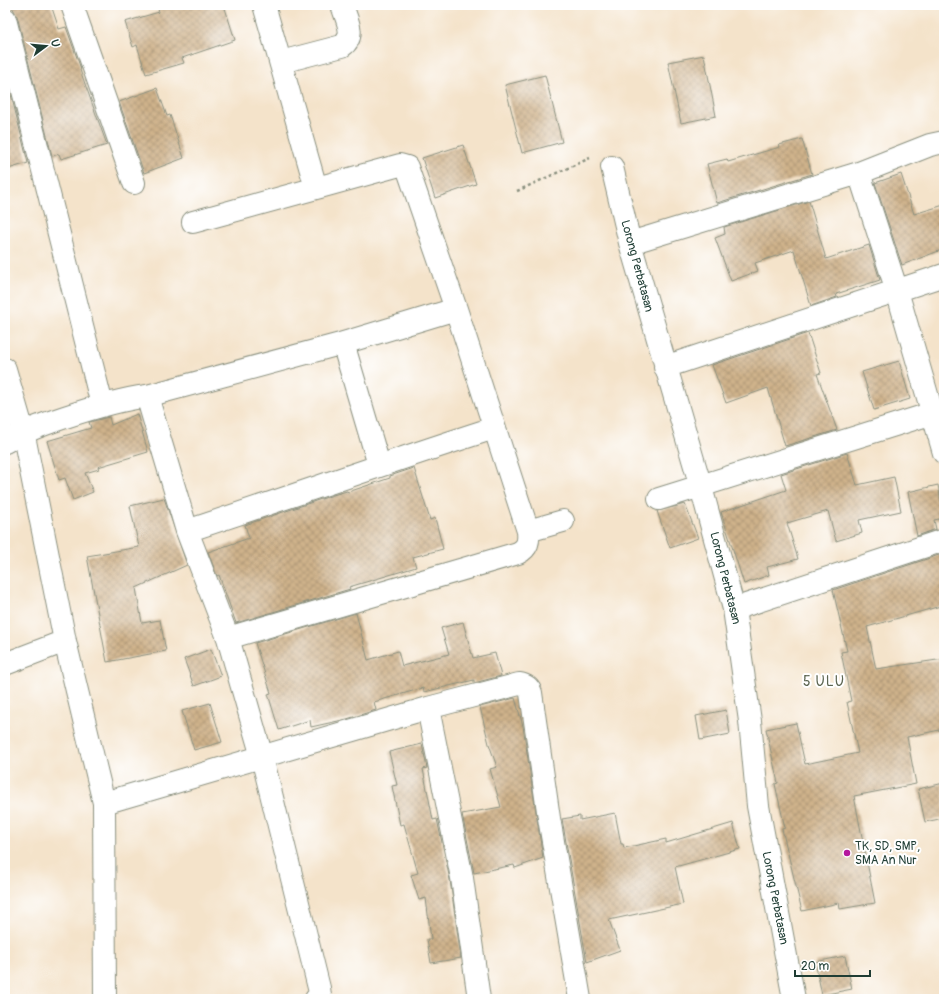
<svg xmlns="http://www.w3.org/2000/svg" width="949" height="1004" viewBox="0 0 949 1004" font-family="Pangolin,sans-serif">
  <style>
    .building { fill: url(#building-cross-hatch) }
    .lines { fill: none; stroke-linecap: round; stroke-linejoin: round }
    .street-casing { stroke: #8a907f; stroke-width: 24 }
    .path { stroke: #8a907f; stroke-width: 2.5; stroke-dasharray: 3 3; stroke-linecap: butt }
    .street { stroke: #fff; stroke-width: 22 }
    .poi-dot { fill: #b5179e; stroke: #fff; stroke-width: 1.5 }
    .labels { text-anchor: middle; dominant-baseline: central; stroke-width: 4; stroke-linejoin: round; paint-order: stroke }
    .street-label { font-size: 12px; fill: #1f3d34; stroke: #fff }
    .poi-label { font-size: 12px; fill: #1f3d34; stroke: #fff; text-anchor: start }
    .quarter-label { font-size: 14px; letter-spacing: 1px; fill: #5d6652; stroke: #fff }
  </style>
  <defs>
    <pattern id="building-cross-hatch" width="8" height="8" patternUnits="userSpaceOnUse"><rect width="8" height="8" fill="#cfb28b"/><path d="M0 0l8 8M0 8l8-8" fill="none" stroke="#a79272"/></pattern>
  </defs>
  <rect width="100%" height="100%" fill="#fff"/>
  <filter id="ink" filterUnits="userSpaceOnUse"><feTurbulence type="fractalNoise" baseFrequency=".025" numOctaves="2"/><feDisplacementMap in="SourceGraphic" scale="8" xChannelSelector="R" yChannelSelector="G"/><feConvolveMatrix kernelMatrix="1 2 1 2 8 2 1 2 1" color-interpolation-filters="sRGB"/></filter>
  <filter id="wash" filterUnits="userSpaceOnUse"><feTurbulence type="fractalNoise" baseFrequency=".012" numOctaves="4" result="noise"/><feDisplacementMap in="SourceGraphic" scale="16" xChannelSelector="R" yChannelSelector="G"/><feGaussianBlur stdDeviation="0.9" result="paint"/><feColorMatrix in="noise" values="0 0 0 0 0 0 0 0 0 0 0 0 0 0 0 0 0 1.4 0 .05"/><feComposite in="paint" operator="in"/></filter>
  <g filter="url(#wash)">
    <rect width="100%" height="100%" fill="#f4e3ca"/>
    <g id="blocks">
      <!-- building -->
      <path class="building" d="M11,5H51L59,29L66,27L81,69L80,70L107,145L61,159L59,154L52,156L17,16Z
        M157,5H224L235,40L182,58L184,63L146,74L137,45L133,47L125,22L159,12Z
        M704,55L716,116L681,123L668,62Z
        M5,70L28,163L5,170Z
        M545,75L562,142L522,153L505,85Z
        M157,88L167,116L170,115L184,158L144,173L119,102Z
        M802,139L812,174L717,203L707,164L727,159L728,162L780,147L779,145Z
        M463,145L476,184L435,198L422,158Z
        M901,174L914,214L944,205V249L902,265L875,183Z
        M809,201L826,259L869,245L880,280L836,294L837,297L811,306L794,250L755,263L758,271L731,281L715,238L725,234L724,227Z
        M808,333L821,373L817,374L837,430L785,446L768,388L726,403L712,365Z
        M899,361L910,399L874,410L862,372Z
        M137,414L148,452L98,467L99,469L85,473L93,492L73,500L65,478L59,480L47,441L91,428L89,422L109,417L111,425Z
        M847,453L857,485L894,477L901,511L859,520L862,533L836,541L828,511L787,523L798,559L767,567L769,575L744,584L721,512L786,490L781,474Z
        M414,468L430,520L435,518L443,549L413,557L416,567L349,587L350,589L236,623L219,575L217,576L208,552L249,538L245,525L333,495L347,491L348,492L390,478V476Z
        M938,485L944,518L934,520L936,529L917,536L908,492Z
        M164,498L187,565L136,588L142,623L160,620L166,651L107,662L87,556L139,547L130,506Z
        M685,504L698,538L670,548L657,511Z
        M942,554L944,562V605L867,627L876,669L944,659V729L907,737L916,784L854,796L875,903L840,909L839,903L802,911L782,829L785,828L775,784L778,783L766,729L796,723L805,764L858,753L847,702L851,701L841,652L847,651L833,590Z
        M356,613L368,660L398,651L402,666L449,654L441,628L463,622L473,658L495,653L501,676L474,683V680L424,692L423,688L374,702L376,710L347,719L311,727L310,720L279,730L268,694L271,693L255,643Z
        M211,649L221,676L194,686L184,659Z
        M515,698L523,726L543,858L515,868L514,865L474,873L462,814L501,807L490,769L497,767L489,744L480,707Z
        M210,703L222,742L194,750L182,711Z
        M726,710L730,734L700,740L696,716Z
        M422,744L427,768L423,769L433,820L437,819L450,880L461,958L431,963L427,939H431L426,898L419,900L411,875L418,873L404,824L400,825L392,786L397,785L389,752Z
        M944,783V818L925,822L918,789Z
        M615,813L621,844H623L624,848L666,839V843L733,823L740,849L675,867L683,904L609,920L620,950L587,962L562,819L580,816V820Z
        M845,956L852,989L822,995L815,962Z"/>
    </g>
  </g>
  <g filter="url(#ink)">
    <use href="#blocks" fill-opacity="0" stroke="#8a907f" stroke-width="1"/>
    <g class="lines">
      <!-- street casing -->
      <g class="street-casing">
        <path id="street" d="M72,5L134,183
          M264,5L316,188
          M5,19L102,405
          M281,62L342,46C357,36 346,19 342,5
          M612,167L630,243L701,487L734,609L750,721L758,806L794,999
          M859,173L897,291L944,453
          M630,243L859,173L930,145L944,142
          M343,343L379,465
          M665,367L944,275
          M5,369L23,431L65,641L104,803L105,999
          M147,396L187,531L228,638L518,553C528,548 529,541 528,531L456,309L407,167L400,165L193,222
          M5,442C24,431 44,424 65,417C92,408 118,400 147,396L340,344L456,309
          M659,499L933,413
          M187,531C290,497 391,461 494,428
          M528,531L563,521
          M734,609L944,540
          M228,638L262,757L319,988L320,995L316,999
          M5,664L65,641
          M428,708L462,878L479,999
          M104,803L428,708L519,684C526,685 529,687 531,693L549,818L580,999"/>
      </g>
      <!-- path -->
      <path class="path" d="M517,191L590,158"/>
      <!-- street -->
      <use href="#street" class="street"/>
    </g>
  </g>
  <!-- markers -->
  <circle class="poi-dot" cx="847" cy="853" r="4"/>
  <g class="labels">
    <!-- street labels -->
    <g class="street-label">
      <text transform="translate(637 266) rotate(75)">Lorong Perbatasan</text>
      <text transform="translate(725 578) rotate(76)">Lorong Perbatasan</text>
      <text transform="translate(775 898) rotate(79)">Lorong Perbatasan</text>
    </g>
    <!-- poi labels -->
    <g class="poi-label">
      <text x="855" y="846">TK, SD, SMP,<tspan x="855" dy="14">SMA An Nur</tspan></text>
    </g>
    <!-- quarter labels -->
    <g class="quarter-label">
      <text x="824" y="681">5 ULU</text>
    </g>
  </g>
  <!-- margin -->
  <rect width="949" height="1004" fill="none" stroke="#fff" stroke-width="20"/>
  <!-- north arrow -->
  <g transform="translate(46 46) rotate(74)" stroke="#ffffff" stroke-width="3" paint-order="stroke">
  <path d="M0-3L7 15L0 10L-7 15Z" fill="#1f3d34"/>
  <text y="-6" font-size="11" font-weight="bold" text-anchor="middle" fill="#1f3d34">U</text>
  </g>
  <!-- scale -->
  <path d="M795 970v6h75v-6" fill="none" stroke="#1f3d34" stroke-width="2"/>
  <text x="801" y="970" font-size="12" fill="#1f3d34" stroke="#ffffff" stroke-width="3" paint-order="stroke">20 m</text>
</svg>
